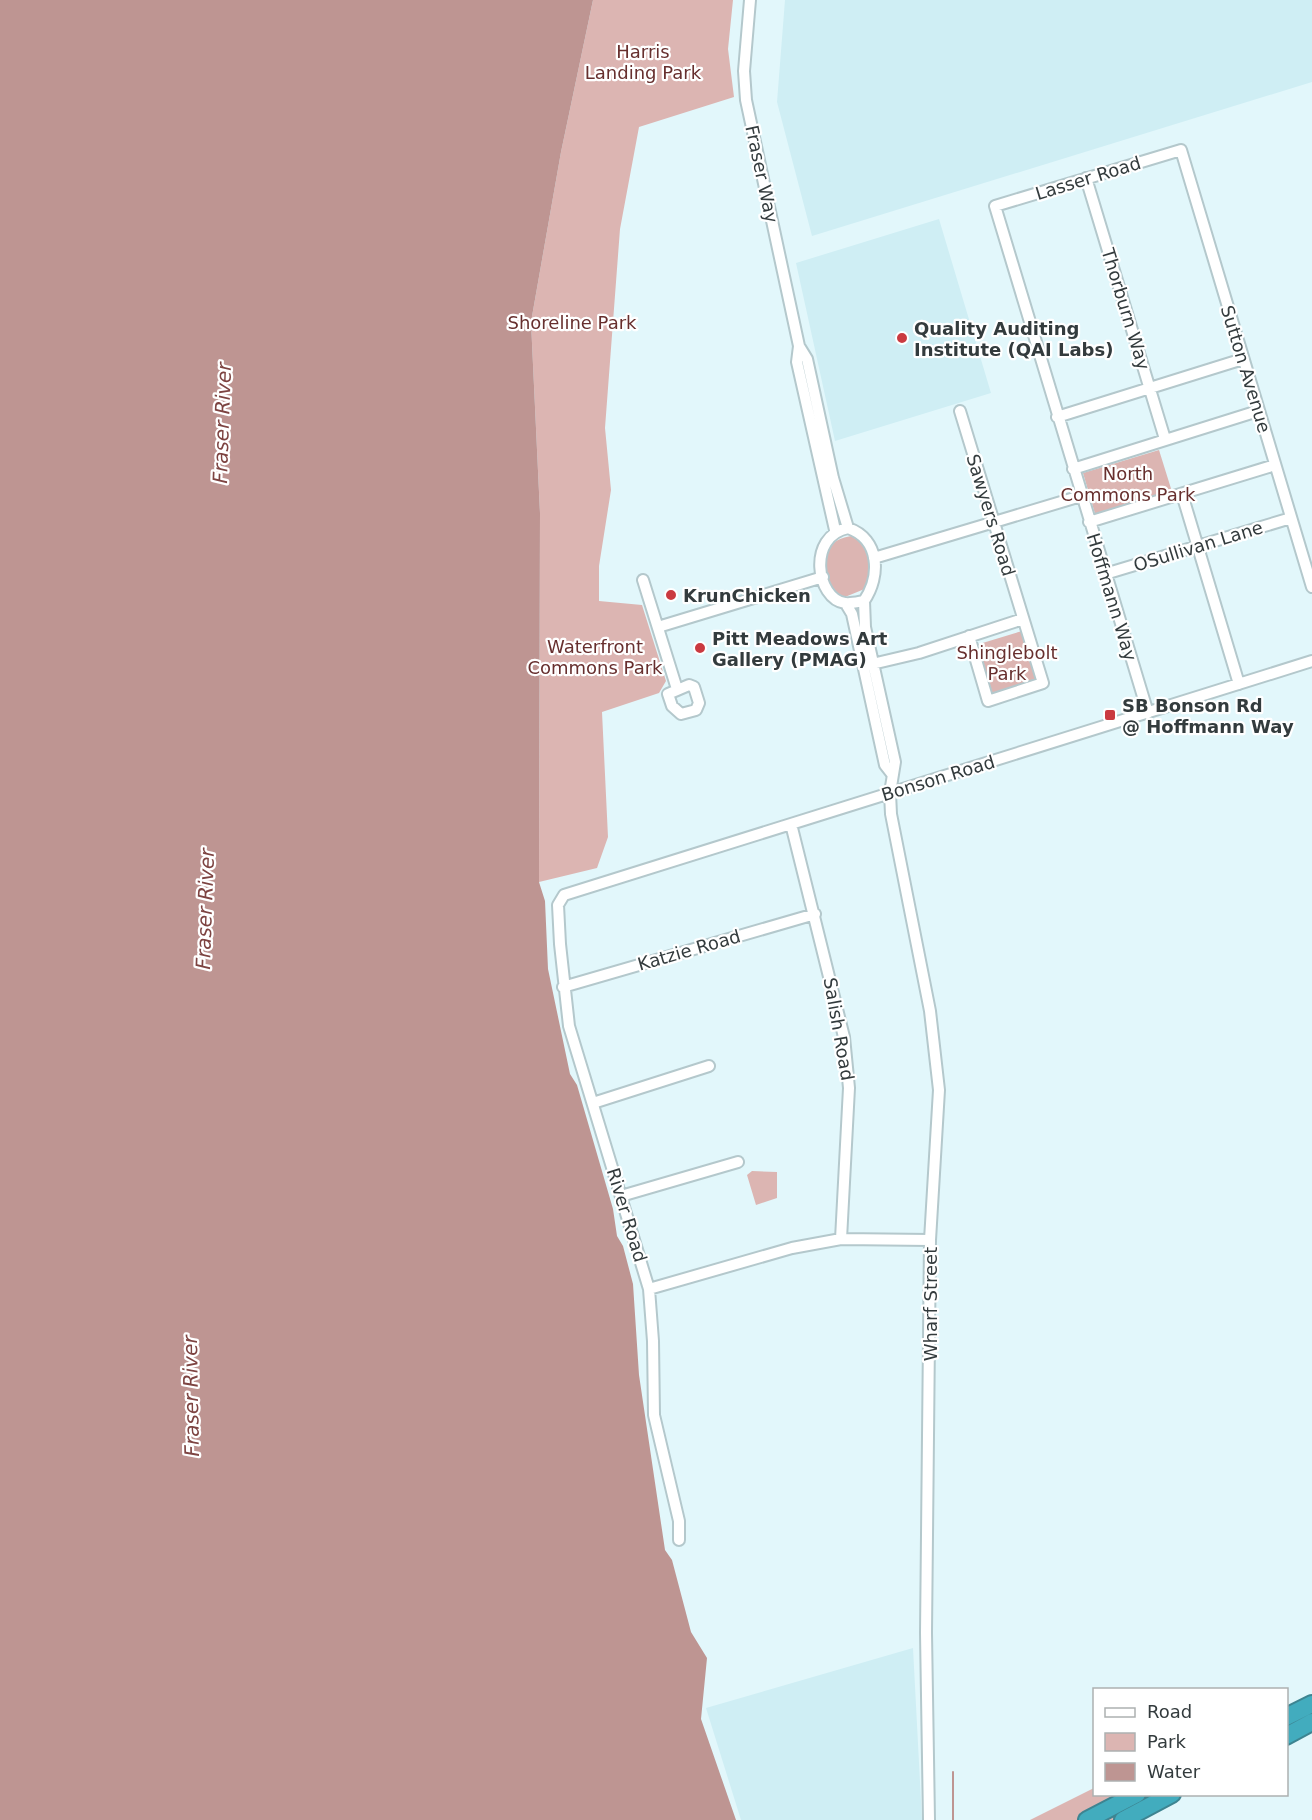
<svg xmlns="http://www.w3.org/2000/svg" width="1312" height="1820" viewBox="0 0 1312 1820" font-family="'DejaVu Sans',sans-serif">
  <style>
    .built { fill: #cfeef4 }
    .green { fill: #dcb5b2 }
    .water { fill: #be9592 }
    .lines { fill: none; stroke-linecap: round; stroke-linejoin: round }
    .stream { stroke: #be9592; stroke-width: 2 }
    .minor-casing { stroke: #b4c8cc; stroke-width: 14 }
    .highway-casing { stroke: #3d8491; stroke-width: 20 }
    .minor { stroke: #fff; stroke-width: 10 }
    .highway { stroke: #42acbe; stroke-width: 16 }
    .poi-dot { fill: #ca3a40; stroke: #fff; stroke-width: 2 }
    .labels { text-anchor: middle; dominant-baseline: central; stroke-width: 4.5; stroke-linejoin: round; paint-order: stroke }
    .park-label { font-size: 18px; fill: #672f2e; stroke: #fff }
    .street-label { font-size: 18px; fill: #333b3d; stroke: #fff }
    .poi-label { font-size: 18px; font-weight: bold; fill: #333b3d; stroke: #fff; text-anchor: start }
    .water-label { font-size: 20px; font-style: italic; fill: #7d4341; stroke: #fff }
  </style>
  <rect width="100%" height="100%" fill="#e2f7fb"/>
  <!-- built -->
  <path class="built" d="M785,0H1312V82L812,236L777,102Z
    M939,219L991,393L835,441L796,263Z
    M913,1648L922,1820H741L706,1708Z"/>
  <!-- green -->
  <path class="green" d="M593,0H733L728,49L734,97L639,127L620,229L605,428L611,490L599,566V601L642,605L666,681L659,693L602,712L608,837L597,868L539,882L540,513L531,322L561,152Z
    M1159,450L1173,495L1096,517L1083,473Z
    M851,536L864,544L870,567L867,588L845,597L834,592C821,568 819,541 851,536Z
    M1022,631L1038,680L992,695L976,645Z
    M752,1171L777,1172V1198L756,1205L747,1175Z
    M1094,1788V1794L1110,1795L1122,1820H1030Z"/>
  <!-- water -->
  <path class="water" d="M0,0H593L561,152L531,322L540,513L539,882L545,901L548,969L570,1074L577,1085L613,1209L617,1236L623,1246L633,1284L639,1375L665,1550L672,1560L691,1632L707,1658L701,1719L736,1820H0Z"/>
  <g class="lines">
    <!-- stream -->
    <path class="stream" d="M953,1772V1820"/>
    <!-- minor casing -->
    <g class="minor-casing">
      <path id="minor" d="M750,0L744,71L746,100L799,346L807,359L833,478L848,528
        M1086,178L1165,439
        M799,346L797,362L835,530
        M960,411L1043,683L988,701L969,636
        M1057,417L1243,359
        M1073,469L1258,411
        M1182,494L1239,684
        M1089,522L1275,465
        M848,528C880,539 881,576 864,601C858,602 850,604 845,603C816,599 807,536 848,528Z
        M874,558L1081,496
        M1105,574L1291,518
        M643,580L677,689
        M864,601L865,627L895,762L890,793L891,814L930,1011L939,1090L930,1240L926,1633L929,1820
        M846,604L852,614L885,765L892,774
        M658,627L823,577
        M868,665L919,653L1023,619
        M689,685L694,687L699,703L696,710L681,714L672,706L668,694Z
        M1148,713L995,206L1181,150L1312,587
        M791,824L844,1037L849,1088L841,1239
        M563,987L815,914
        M593,1103L709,1066
        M621,1196L738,1162
        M649,1289L792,1248L841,1239L930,1240
        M679,1540V1521L654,1415L653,1341L649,1289L569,1026L560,944L558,905L564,895L1312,661"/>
    </g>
    <!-- highway casing -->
    <g class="highway-casing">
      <path id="highway" d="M1286,1717L1312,1704
        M1286,1736L1312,1722
        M1087,1820L1137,1794
        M1123,1820L1172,1794"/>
    </g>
    <!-- minor -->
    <use href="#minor" class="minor"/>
    <!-- highway -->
    <use href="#highway" class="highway"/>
  </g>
  <!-- markers -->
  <g class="poi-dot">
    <circle cx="902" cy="338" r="6"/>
    <circle cx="671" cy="595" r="6"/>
    <circle cx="700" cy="648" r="6"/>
    <rect x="1104" y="709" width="12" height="12" rx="3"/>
  </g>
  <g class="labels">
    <!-- park labels -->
    <g class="park-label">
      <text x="643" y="51">Harris<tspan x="643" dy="21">Landing Park</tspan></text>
      <text x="572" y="322">Shoreline Park</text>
      <text x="1128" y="473">North<tspan x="1128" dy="21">Commons Park</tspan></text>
      <text x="595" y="646">Waterfront<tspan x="595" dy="21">Commons Park</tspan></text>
      <text x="1007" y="652">Shinglebolt<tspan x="1007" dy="21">Park</tspan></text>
    </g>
    <!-- street labels -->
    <g class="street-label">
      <text transform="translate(762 174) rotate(78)">Fraser Way</text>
      <text transform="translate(1088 178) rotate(-17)">Lasser Road</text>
      <text transform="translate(1126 309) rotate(73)">Thorburn Way</text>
      <text transform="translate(1246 369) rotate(73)">Sutton Avenue</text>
      <text transform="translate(991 515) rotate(73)">Sawyers Road</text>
      <text transform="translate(1198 546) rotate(-17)">OSullivan Lane</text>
      <text transform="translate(1112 597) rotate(73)">Hoffmann Way</text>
      <text transform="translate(938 778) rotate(-17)">Bonson Road</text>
      <text transform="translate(689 950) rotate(-16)">Katzie Road</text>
      <text transform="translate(839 1029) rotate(80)">Salish Road</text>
      <text transform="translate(627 1215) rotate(73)">River Road</text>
      <text transform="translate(930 1304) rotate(-90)">Wharf Street</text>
    </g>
    <!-- poi labels -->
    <g class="poi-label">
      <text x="914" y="328">Quality Auditing<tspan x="914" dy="21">Institute (QAI Labs)</tspan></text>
      <text x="683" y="595">KrunChicken</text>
      <text x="712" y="638">Pitt Meadows Art<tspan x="712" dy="21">Gallery (PMAG)</tspan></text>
      <text x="1122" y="705">SB Bonson Rd<tspan x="1122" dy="21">@ Hoffmann Way</tspan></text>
    </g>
    <!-- water labels -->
    <g class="water-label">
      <text transform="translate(222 423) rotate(-88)">Fraser River</text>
      <text transform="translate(205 909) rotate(-88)">Fraser River</text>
      <text transform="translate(191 1396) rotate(-91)">Fraser River</text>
    </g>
  </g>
  <!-- legend -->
  <rect x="1093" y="1688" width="195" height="108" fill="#ffffff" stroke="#adb1b1" stroke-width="1.5"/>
  <rect x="1105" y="1708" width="30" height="9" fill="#ffffff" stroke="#adb1b1" stroke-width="1.5"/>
  <text x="1147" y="1718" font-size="18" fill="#333b3d">Road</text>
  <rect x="1105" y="1733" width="30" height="18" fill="#dcb5b2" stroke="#adb1b1" stroke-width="1.5"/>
  <text x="1147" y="1748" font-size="18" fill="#333b3d">Park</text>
  <rect x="1105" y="1763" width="30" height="18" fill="#be9592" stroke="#adb1b1" stroke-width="1.5"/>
  <text x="1147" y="1778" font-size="18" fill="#333b3d">Water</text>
</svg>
